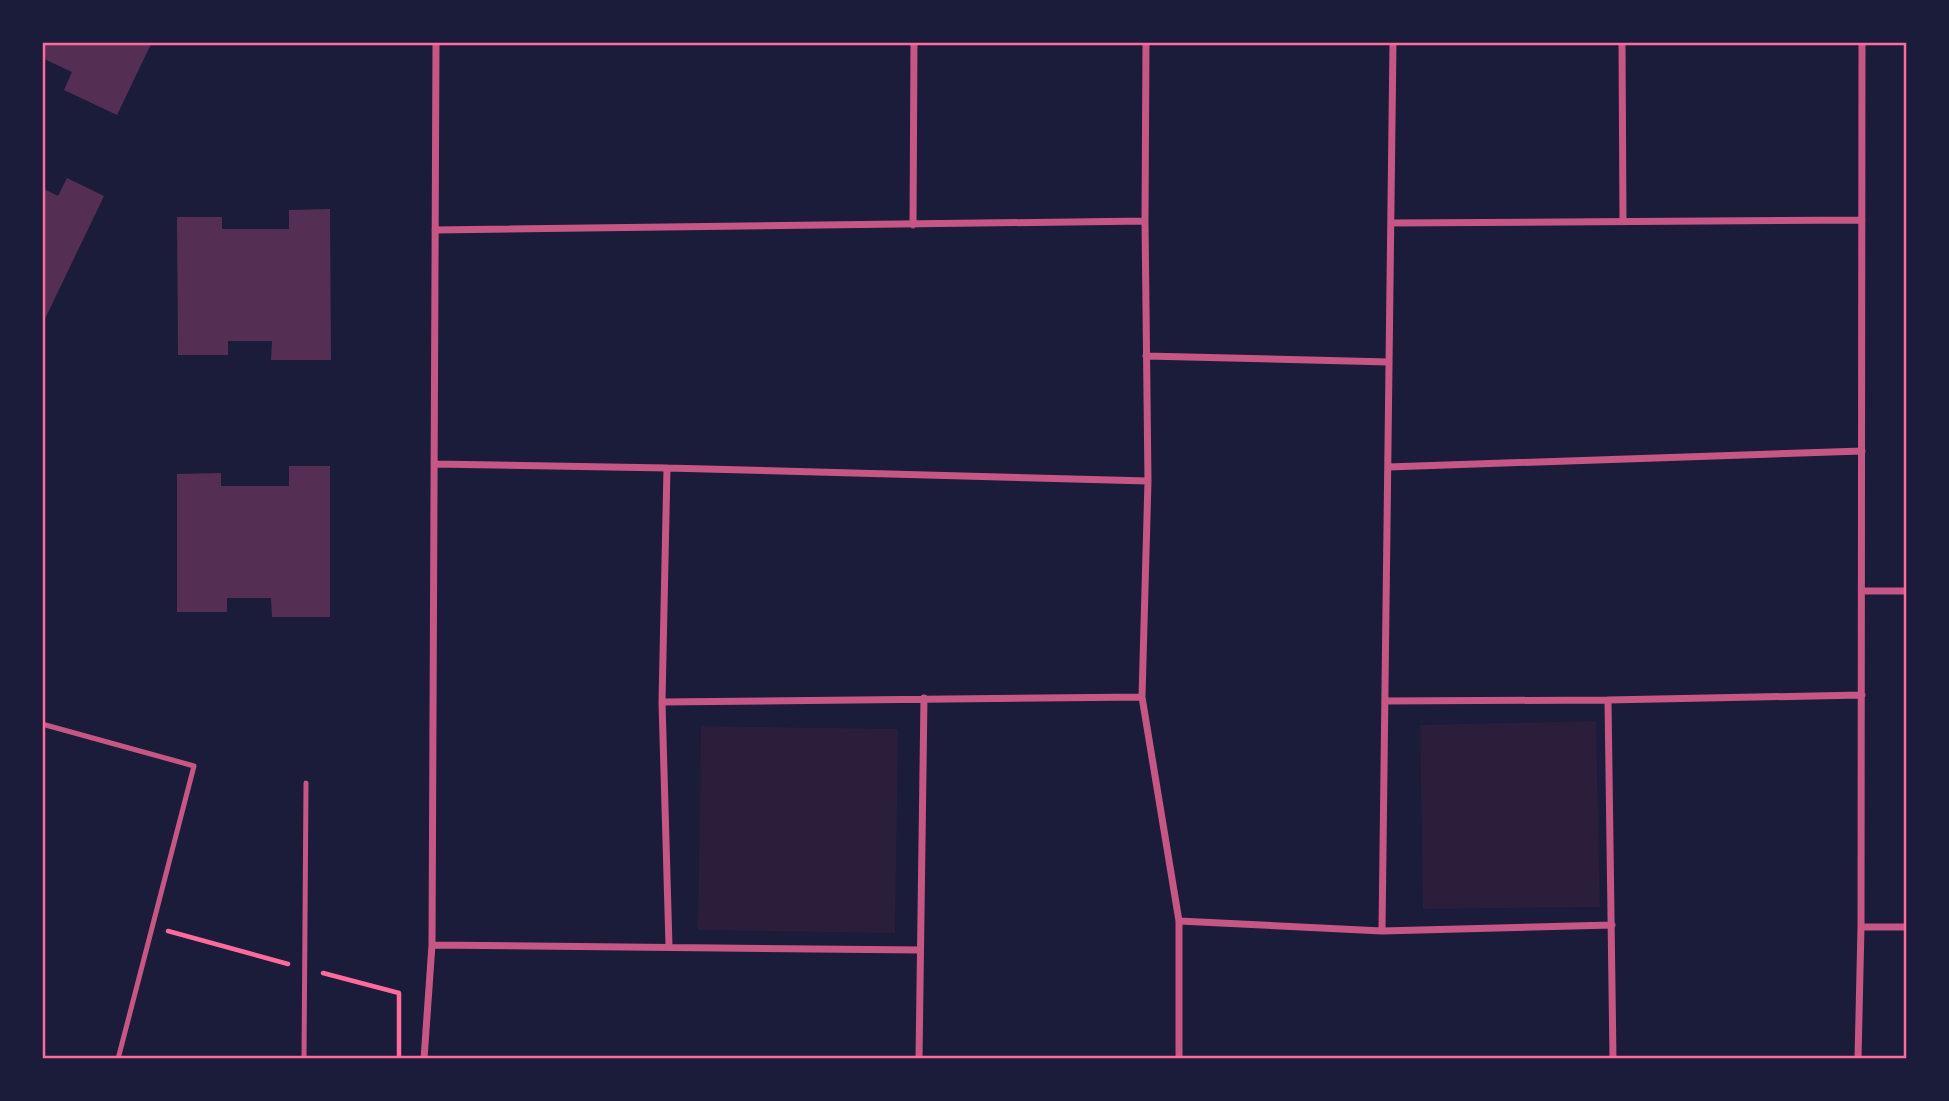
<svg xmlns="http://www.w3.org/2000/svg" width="1949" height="1101" viewBox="0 0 1949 1101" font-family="Barlow,sans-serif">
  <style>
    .green { fill: #2a1e3b }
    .building { fill: #542f53 }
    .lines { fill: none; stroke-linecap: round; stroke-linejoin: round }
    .path { stroke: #ff6b9d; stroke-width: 4.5 }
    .service { stroke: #c65784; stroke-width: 5 }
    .minor { stroke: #c65784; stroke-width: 7 }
    .neatline { fill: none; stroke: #ff6b9d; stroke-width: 2.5 }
  </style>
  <rect width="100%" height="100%" fill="#1b1b3a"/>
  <!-- green -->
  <path class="green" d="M1596,721L1600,907L1423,909L1420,725Z
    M701,726L898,729L895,933L698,930Z"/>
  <!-- building -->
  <path class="building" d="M42,42H152L117,115L64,90L72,72L42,58Z
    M67,178L104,196L42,325V188L58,196Z
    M330,209L331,360H271L272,341H228V355H178L177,217H222V229H289V210Z
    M289,466H330V617H272L271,598H227V612H177V474L221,473V486H289Z"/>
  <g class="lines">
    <!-- path -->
    <path class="path" d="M168,931L288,964
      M323,973L399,993V1059"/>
    <!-- service -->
    <path class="service" d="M42,724L194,766L118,1059
      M304,1059L306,783"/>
    <!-- minor -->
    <path class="minor" d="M1622,42L1623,221
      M1145,221L1146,42
      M1391,223L1862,220
      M913,225L914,42
      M435,230L1145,221L1148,481L1142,697L1179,921V1059
      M1146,356L1389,362
      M434,464L667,468L1148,481
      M1388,467L1862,451
      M667,468L662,702L669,946
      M1862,591H1907
      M1608,700L1613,1059
      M1385,701L1608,700L1862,695
      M662,702L1142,697
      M1179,921L1382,931L1612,925
      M1861,927H1907
      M1382,931L1393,42
      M432,945L920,950
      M424,1059L432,945L436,42
      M919,1059L924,698
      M1858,1059L1861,927L1862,42"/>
  </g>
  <!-- border -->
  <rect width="1949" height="1101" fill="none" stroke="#1b1b3a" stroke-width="88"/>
  <rect x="44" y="44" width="1861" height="1013" class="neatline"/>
</svg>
